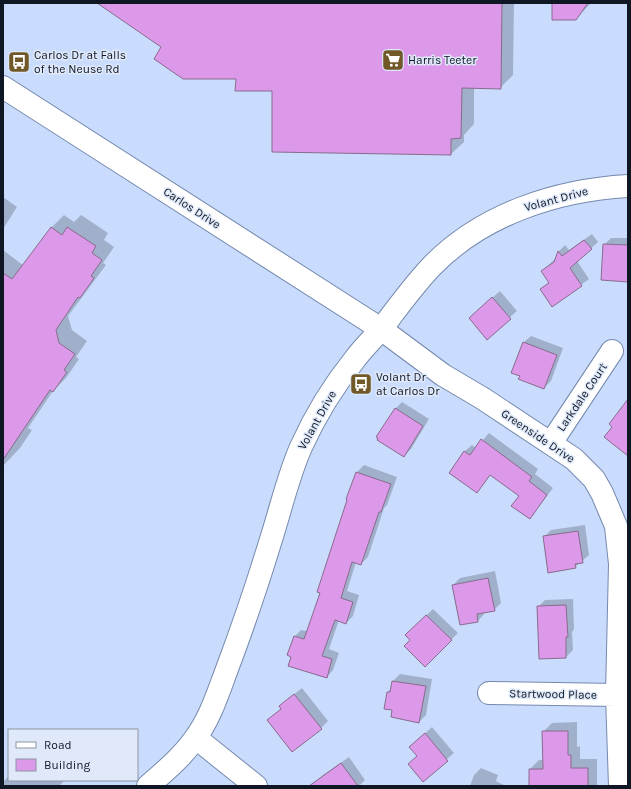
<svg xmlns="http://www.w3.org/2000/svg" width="631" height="789" viewBox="0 0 631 789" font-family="Karla,sans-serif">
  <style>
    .shadow { fill: #0003 }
    .building { fill: #dd99e9; stroke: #886b8d }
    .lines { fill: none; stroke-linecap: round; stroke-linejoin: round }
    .street-casing { stroke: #7489ae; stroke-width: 24 }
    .secondary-casing { stroke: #7489ae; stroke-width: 24 }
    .street { stroke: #fff; stroke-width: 22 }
    .secondary { stroke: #fff; stroke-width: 22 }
    .labels { text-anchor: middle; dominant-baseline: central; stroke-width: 3; stroke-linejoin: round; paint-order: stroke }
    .poi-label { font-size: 12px; fill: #0f1725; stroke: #dfe9f9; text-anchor: start }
    .street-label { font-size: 12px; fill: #0f1725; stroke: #dfe9f9 }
  </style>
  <rect width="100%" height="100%" fill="#cadcfd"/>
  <!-- shadow -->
  <path class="shadow" d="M99,3H514L513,75L500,88H474V124L464,135V142L451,154L237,78L163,47Z
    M553,3H591L576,19Z
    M3,197L17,207L3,229Z
    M64,215L74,222L81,215L108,233L104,240L114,247L103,263L106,265L68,316L72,330L87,341L76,357L79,359L66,378L53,391L28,428L32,430L20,448L3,466V250L24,266L51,228Z
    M592,234L598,242L577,261L589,279L552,306L541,289L550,281L542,271L555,259L559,251L565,245L569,250Z
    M611,238H628V281L604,245Z
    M500,291L517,311L487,338L477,311Z
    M531,336L563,348L551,381L544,388L521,375L524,342Z
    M402,402L429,419L411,449L404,456L395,409Z
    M489,433L538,469L535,474L553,488L530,518L520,496L491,474L477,492L450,473L465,451L472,445L476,448Z
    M364,465L397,477L387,505L384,508L368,557L361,564L356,562L347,591L359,595L353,616L346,623L339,620L329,649L339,653L333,670L327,677L292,656L295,636L301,630L307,631L321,593L349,499H347L357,472Z
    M585,525L589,555L575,567L544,537L551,530Z
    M495,571L501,603L494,610L484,612V614L478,621L453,585L460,578Z
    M573,599L574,629L572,632L573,650L566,657L538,607L545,600Z
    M433,609L458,633L425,665L411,640L406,635Z
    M400,674L432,679L426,715L419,722L393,709L388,692L391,689L393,681Z
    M302,688L328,721L321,728L269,720L282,708L280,706L287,700Z
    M577,722V747L580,746V759H597V786H530V769L539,760H544L543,732L552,723Z
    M432,727L454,753L423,780L418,756L410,747Z
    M349,757L365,780L359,786H319L316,782L323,775Z
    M481,768L498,775L496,781L504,785L503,786H470L474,775Z
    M9,776V780H65L59,786H3V782Z"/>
  <!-- building -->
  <path class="building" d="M97,3H502L501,89L462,88L461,138L451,139V155L272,152V91H235L236,79H183L154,59L161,47Z
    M552,3H588L576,20H552Z
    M51,227L62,235L67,227L96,246L92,253L102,260L91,276L94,278L80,298L78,297L56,330L59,343L75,354L64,370L67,372L53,392L50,390L3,460V273L12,279Z
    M584,240L592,249L570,268L582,286L552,307L540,289L549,283L541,271L554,262L558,251L562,256Z
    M603,244L628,245V282L601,280Z
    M492,297L511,319L487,340L469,318Z
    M523,342L557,355L544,389L518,379L520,376L511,373Z
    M628,399V456L604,437L612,427L609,424Z
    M395,408L423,426L404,457L377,440L378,438L376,437Z
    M481,439L532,477L529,481L547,495L530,519L511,506L519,496L490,475L477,493L449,473L464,451L470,455Z
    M356,472L391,484L381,512H379L361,565L352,562L341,598L353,602L346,624L335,620L322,656L332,659L327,678L288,666L291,657L287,655L294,636L304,639L320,593L317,592L347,500L346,499Z
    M578,531L583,563L575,564L576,568L548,573L543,536Z
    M488,578L495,611L477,614L478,622L460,625L452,585Z
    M566,605L568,637H566V658L539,659L537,606Z
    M426,615L452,640L425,667L404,646L410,640L405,635Z
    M392,681L426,686L419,723L391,717L392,710L384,709L387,692H390Z
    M294,694L322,729L292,752L267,720L281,709L279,706Z
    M542,731H568V755H571V768H588V786H529V769H543Z
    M425,733L448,761L423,782L408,764L417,756L409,747Z
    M341,763L358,786H309Z"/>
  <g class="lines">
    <!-- street casing -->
    <g class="street-casing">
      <path id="street" d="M381,329L443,375L482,398L574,459L594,479L602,493L616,526L620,564L617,695L620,786
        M551,443L612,351
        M489,693L617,695
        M196,738L256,786
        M148,786C164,772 181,758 194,740C210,719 218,693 227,669C244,624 259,579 273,533C282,504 289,474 301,447C315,416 334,385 355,359C363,348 373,339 382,328C398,307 413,286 431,267C482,214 557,190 628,186"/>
    </g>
    <!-- secondary casing -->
    <g class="secondary-casing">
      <path id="secondary" d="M3,87L381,329"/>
    </g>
    <!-- street -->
    <use href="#street" class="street"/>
    <!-- secondary -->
    <use href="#secondary" class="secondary"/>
  </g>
  <!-- icons -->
  <defs>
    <g id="supermarket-square" transform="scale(1.15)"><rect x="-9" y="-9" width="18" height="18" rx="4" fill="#715829" stroke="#dfe9f9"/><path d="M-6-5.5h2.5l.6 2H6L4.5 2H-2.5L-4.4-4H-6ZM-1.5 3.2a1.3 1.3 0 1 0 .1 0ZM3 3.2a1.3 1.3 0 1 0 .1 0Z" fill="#fff"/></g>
    <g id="bus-square" transform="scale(1.15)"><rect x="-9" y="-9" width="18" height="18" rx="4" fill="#715829" stroke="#dfe9f9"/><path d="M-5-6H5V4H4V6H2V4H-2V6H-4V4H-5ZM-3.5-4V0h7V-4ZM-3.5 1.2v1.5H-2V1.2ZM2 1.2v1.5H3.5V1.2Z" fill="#fff"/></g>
  </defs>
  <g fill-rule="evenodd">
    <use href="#supermarket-square" x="393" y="60"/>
    <use href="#bus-square" x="19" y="62"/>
    <use href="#bus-square" x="361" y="384"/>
  </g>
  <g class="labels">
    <!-- poi labels -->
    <g class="poi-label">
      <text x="34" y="55">Carlos Dr at Falls<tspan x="34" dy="14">of the Neuse Rd</tspan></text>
      <text x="408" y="60">Harris Teeter</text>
      <text x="376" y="377">Volant Dr<tspan x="376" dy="14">at Carlos Dr</tspan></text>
    </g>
    <!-- street labels -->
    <g class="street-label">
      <text transform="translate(556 199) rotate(-15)">Volant Drive</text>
      <text transform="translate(192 208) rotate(33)">Carlos Drive</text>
      <text transform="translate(582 397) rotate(-56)">Larkdale Court</text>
      <text transform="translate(317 420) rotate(-61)">Volant Drive</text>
      <text transform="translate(538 436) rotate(34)">Greenside Drive</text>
      <text transform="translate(553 694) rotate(1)">Startwood Place</text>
    </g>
  </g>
  <!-- border -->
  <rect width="631" height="789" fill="none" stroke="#0f1725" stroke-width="8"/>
  <!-- legend -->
  <rect x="8" y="729" width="130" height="52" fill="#dfe9f9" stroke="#8c95a4"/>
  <rect x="16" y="742" width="20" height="6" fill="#ffffff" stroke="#8c95a4"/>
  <text x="44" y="749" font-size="12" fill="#0f1725">Road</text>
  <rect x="16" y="759" width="20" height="12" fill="#dd99e9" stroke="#8c95a4"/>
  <text x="44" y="769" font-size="12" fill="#0f1725">Building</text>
</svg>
